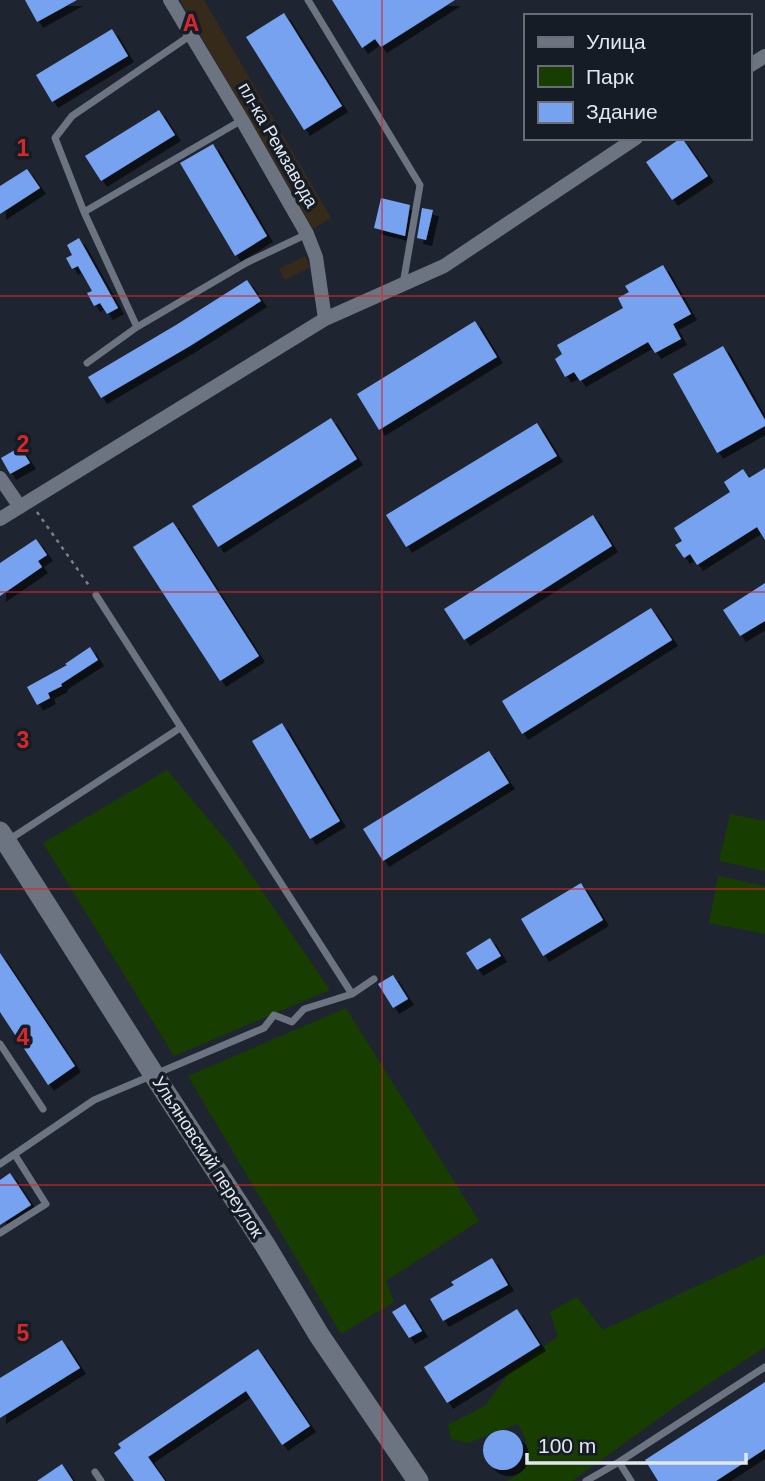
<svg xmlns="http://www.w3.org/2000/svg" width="765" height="1481" viewBox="0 0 765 1481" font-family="Arial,sans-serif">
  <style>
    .industrial { fill: #362a1b }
    .green { fill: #183d00 }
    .building { fill: #76a2f0; filter: url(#shadow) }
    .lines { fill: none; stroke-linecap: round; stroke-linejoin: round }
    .path { stroke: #7b808a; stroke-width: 2.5; stroke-dasharray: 3.5 5; stroke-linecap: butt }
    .lane { stroke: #6d7481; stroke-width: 7 }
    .street { stroke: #6d7481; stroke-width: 14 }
    .secondary { stroke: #6d7481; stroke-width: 21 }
    .grid { fill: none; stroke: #d62828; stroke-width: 2; stroke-opacity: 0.55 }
    .labels { text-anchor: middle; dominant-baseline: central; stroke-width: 7; stroke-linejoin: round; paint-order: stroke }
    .street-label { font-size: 18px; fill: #e2e6ee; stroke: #161c26 }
    .grid-label { font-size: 23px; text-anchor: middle; font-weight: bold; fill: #d62828; stroke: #161c26; stroke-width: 7; stroke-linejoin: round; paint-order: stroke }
  </style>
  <defs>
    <filter id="shadow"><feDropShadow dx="6" dy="6" stdDeviation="0" flood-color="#0009"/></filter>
  </defs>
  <rect width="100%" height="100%" fill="#1f2530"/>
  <!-- industrial -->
  <path class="industrial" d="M180,0H204L331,218L313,229Z
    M305,256L310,267L285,280L279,269Z"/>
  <!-- green -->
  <path class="green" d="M167,770L232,847L330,990L174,1056L43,843Z
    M730,814L765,821V871L719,861Z
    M718,876L765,886V934L709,923Z
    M346,1008L479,1221L386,1281L394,1302L341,1334L188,1076Z
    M765,1254V1347L680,1403L572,1481H506L516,1476L529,1463L526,1440L518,1424L468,1443L451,1439L448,1425L486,1405L508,1374L558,1336L550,1312L577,1297L603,1330Z"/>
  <!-- building -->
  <path class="building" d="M25,0H77L37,22Z
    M332,0H455L381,47L375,39L362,48Z
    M284,13L342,106L304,130L246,37Z
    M112,29L128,56L52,102L36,75Z
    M159,110L175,135L101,181L85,156Z
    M681,138H682L708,176L672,200L646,162Z
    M213,144L267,236L235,256L180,163Z
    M27,169L40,188L0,214V186Z
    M381,198L410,205L405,236L374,228Z
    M422,208L433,210L426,240L417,238Z
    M79,238L118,308L107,314L100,303L94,306L87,293L92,291L78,266L72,269L66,258L72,255L67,245Z
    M663,265L691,314L673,324L681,339L655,353L648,342L580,381L574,372L565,377L555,359L562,354L557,345L623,308L618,298L629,292L625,286Z
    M247,280L261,301L190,346L101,398L88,377L176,325Z
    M475,321L497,357L379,430L357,394Z
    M723,346L765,420V426L717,453L673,374Z
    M331,418L357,459L218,547L192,506Z
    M537,423L557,456L406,547L386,515Z
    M20,447L30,463L10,474L1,458Z
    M765,468V540L757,527L697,565L690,554L684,558L675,545L682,541L674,528L730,492L724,482L743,469L749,478Z
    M593,515L612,546L464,640L444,609Z
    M173,522L259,656L220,681L133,547Z
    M36,539L47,555L38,561L42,567L0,596V563Z
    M765,583V621L740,636L723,610Z
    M651,608L672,640L522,734L502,701Z
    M90,647L98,660L61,684L62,686L48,693L50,698L37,705L27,687L67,665L65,664Z
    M282,723L340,821L310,839L252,741Z
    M489,751L509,783L383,861L363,829Z
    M581,883L603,920L543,956L521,919Z
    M490,938L501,956L477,970L466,953Z
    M0,953L75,1066L48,1085L0,1012Z
    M393,975L408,999L393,1008L378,984Z
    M10,1173L31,1205L0,1225V1180Z
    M492,1258L508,1285L443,1321L430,1299L454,1285L451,1282Z
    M405,1304L422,1331L409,1338L392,1312Z
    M517,1309L540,1345L447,1403L424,1367Z
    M62,1340L80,1368L0,1418V1378Z
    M258,1349L310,1426L282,1445L246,1391L148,1457L165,1481H134L114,1453L121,1448L118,1444Z
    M765,1382V1449L716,1481H658L645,1460Z
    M483 1450a20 20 0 1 1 40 0a20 20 0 1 1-40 0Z
    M62,1464L73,1481H37Z"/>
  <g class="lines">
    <!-- path -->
    <path class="path" d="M37,512L90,587"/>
    <!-- lane -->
    <path class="lane" d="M308,0L420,185L403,284
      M191,35L72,116L55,138L84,212L242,120
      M84,212L137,327
      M87,363L137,327L246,263L307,234
      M96,595L352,994
      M7,841L180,728
      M0,1044L43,1109
      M0,1164L94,1100L264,1028L274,1015L292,1022L304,1009L352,994L374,979
      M0,1233L46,1204L15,1155
      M619,1462L765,1367
      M95,1472L101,1481
      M586,1481L619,1462L631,1481"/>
    <!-- street -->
    <path class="street" d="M170,0L242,120L307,234L316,257L325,319
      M749,66L765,56
      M0,478L20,507
      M0,519L325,319L444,266L636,138"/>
    <!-- secondary -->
    <path class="secondary" d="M0,832L154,1075L265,1245L319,1335L418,1481"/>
  </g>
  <!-- grid -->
  <path class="grid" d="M382,0V1481M0,296H765M0,592H765M0,889H765M0,1185H765"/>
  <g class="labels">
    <!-- street labels -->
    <g class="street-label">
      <text transform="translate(278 145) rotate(60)">пл-ка Ремзавода</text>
      <text transform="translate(208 1157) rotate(57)">Ульяновский переулок</text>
    </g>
  </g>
  <g class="grid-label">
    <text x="191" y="31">A</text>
    <text x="23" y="156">1</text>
    <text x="23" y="452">2</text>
    <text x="23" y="748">3</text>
    <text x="23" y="1045">4</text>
    <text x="23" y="1341">5</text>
  </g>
  <!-- legend -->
  <rect x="524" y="14" width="228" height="126" fill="#161c26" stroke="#686d76" stroke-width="2"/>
  <rect x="538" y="37" width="35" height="10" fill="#6d7481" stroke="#686d76" stroke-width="2"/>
  <text x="586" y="49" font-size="21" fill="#e2e6ee">Улица</text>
  <rect x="538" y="66" width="35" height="21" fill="#183d00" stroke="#686d76" stroke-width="2"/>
  <text x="586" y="84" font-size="21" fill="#e2e6ee">Парк</text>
  <rect x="538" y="102" width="35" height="21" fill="#76a2f0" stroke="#686d76" stroke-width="2"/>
  <text x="586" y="119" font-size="21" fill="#e2e6ee">Здание</text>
  <!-- scale -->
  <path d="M527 1453v10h219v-10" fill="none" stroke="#e2e6ee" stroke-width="3.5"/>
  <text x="538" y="1453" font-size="21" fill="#e2e6ee" stroke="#161c26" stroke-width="5" paint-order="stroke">100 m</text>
</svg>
